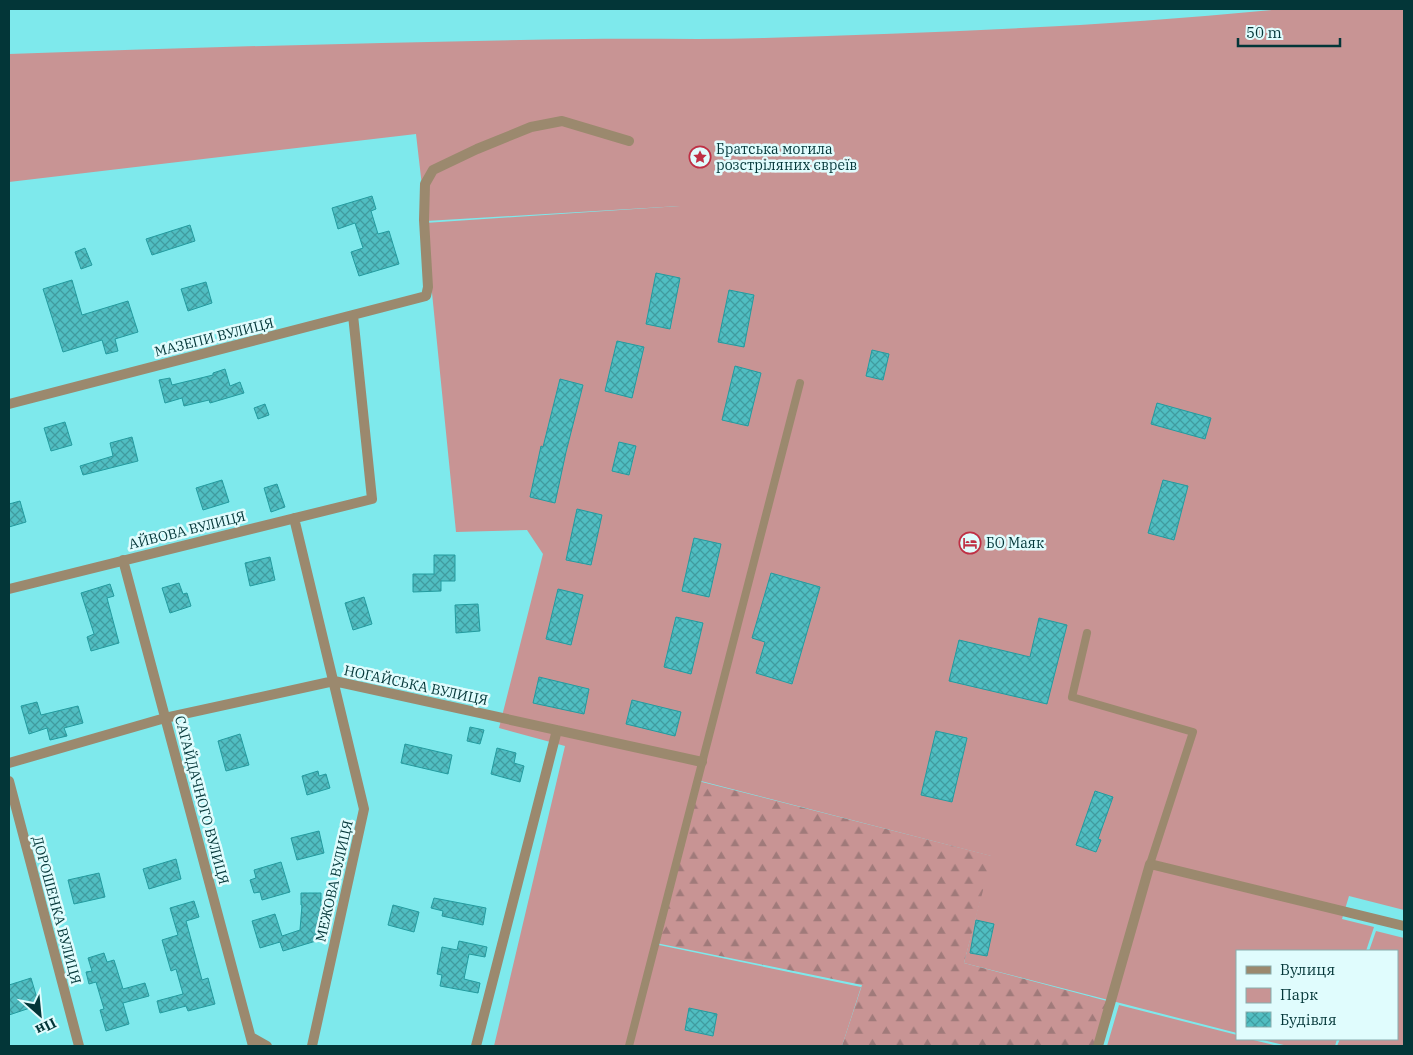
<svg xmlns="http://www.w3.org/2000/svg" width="1413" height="1055" viewBox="0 0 1413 1055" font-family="'IBM Plex Serif',serif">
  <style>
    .green { fill: #c89494 }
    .forest { fill: url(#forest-firs) }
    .building { fill: url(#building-cross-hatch); stroke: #239b9f }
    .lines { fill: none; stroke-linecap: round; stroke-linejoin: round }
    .lane { stroke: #9b896e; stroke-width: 8 }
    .street { stroke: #9b896e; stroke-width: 10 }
    .labels { text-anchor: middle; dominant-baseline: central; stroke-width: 5; stroke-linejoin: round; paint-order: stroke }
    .poi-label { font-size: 14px; fill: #033638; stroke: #e0fcfd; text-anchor: start }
    .street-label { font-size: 14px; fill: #033638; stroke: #e0fcfd }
  </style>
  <defs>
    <pattern id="forest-firs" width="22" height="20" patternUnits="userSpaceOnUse" patternTransform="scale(1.25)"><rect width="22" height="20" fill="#c89494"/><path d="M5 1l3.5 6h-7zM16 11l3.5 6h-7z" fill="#a07a7a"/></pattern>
    <pattern id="building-cross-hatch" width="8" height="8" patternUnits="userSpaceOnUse" patternTransform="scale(1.25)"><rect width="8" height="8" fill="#50bec2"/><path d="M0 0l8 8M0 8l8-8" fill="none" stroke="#409b9f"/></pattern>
  </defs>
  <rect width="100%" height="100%" fill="#7ee9ec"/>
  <!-- green -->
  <path class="green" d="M1281,9H1404V910L1349,896L1342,919L1374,927L1366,951H1237V1033L964,963L991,856L697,780L654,944L861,987L842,1046H494L565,746L499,728L543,554L527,530L456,532L425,223L680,206L426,221L416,134L9,182V54C201,47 392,42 584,39C644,38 704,40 764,38C936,33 1109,26 1281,9Z
    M1376,931L1404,938V1046H1337L1340,1039H1397V951H1369Z
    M1119,1005L1237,1035V1039H1249L1278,1046H1107Z
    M1259,1039H1337L1335,1046H1288Z"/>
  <!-- forest -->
  <path class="forest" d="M698,781L992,856L964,963L1107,1001L1094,1046H842L862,985L656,943Z"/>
  <!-- building -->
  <path class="building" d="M372,196L376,209L371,211L378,234L389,231L399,264L359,276L351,252L363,248L355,223L338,229L332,208Z
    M190,225L195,241L152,255L146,239Z
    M85,248L92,265L81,269L75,252Z
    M656,273L680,278L670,329L646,324Z
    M72,280L82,315L128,301L138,332L115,339L118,351L106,354L102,340L63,352L43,289Z
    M206,282L212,303L188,311L181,289Z
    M729,290L754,295L744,347L718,342Z
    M617,341L644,347L632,398L605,391Z
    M872,350L889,354L883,380L866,376Z
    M735,366L761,373L748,426L722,420Z
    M225,369L230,386L240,382L244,393L210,403L209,400L184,406L182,398L165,403L159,380L170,378L172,385L213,375V373Z
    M560,379L583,385L566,452L555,503L530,497L541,446L543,447Z
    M1157,403L1211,418L1205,439L1151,424Z
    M265,404L269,415L258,419L254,408Z
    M65,422L72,445L51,451L44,428Z
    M132,437L138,461L83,475L80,466L113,456L110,443Z
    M619,442L636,446L629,475L612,471Z
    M222,480L229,502L203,510L196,488Z
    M1163,480L1188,486L1174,540L1148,533Z
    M277,484L285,507L271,512L264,488Z
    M20,501L26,522L9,527V504Z
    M577,509L602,515L591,565L566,560Z
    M694,538L721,544L709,597L682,591Z
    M434,555H455V581H441V591L413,592V574H434Z
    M270,557L275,580L250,586L245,563Z
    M771,573L820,587L792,684L756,673L765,642L752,638Z
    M179,583L183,594L187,593L191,606L170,613L162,588Z
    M110,584L114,596L107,598L119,643L91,651L87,637L94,634L81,593Z
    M558,589L583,595L571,645L546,639Z
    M364,597L372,624L353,630L345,603Z
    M478,604L480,631L456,633L455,605Z
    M676,617L703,623L691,674L664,667Z
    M1039,618L1067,625L1047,704L949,681L959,640L1030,657Z
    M539,677L589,689L584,714L533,703Z
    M632,700L681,712L675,736L626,724Z
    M37,702L41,715L78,706L83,723L64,728L67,736L50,740L47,728L29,734L21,706Z
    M470,727L484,730L480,744L467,741Z
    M936,731L967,738L952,802L921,795Z
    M240,734L249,765L226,771L218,741Z
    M405,744L452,755L448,774L401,763Z
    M497,748L516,753L514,763L524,766L520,782L491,774Z
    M318,771L319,776L326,774L330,788L307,795L302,776Z
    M1095,791L1113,797L1098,839L1101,840L1096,852L1076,845Z
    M319,831L324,853L297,860L291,838Z
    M176,859L181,879L149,889L143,869Z
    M281,862L290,892L262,900L260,892L254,893L250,880L256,878L254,870Z
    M99,873L105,897L74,904L68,880Z
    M301,893H321V910H323L316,941L283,951L280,942L260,948L252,921L275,914L282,936L300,930L302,905H301Z
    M434,898L486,908L483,925L442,916L443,911L431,908Z
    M194,901L199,917L186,921L202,980L208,978L215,1004L188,1011L186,1006L160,1013L157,1001L183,994L176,969L171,971L162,940L178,935L170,908Z
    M393,905L419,912L414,932L388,925Z
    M976,920L994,924L987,956L970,953Z
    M459,941L487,947L485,957L469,954L464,979L480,983L478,993L440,986L442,975L437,974L442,947L457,950Z
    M104,953L107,962L114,960L123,989L145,983L149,996L123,1003L129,1024L106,1031L100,1010L104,1009L96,982L89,984L86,972L92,971L88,958Z
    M31,978L39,1005L9,1015V985Z
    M689,1008L717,1014L713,1036L685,1030Z"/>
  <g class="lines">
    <!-- lane -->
    <path class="lane" d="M1087,633L1072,697L1193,732L1150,864
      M629,1046L800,383"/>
    <!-- street -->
    <path class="street" d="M9,404L426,296L428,287L424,220L425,184L433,170L477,149L531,127L562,121L629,141
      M294,518L364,809L312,1046
      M123,560L253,1046
      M9,589L372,499L353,315
      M9,763L165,718L334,681L702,762
      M9,781L79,1046
      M251,1037L267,1046
      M476,1046L557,730
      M1098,1046L1150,864L1404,926"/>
  </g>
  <!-- icons -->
  <defs>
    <g id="sight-ring" transform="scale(1.125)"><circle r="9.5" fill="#e0fcfd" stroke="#bf2f44" stroke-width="1.5"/><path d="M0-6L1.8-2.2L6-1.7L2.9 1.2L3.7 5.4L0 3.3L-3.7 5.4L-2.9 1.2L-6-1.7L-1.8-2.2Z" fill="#bf2f44"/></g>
    <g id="hotel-ring" transform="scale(1.125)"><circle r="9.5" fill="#e0fcfd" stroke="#bf2f44" stroke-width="1.5"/><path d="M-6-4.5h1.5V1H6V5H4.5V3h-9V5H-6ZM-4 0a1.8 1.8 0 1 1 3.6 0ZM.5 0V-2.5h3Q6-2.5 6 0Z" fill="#bf2f44"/></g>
  </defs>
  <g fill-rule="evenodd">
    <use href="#sight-ring" x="700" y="157"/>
    <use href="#hotel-ring" x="970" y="543"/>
  </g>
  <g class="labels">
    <!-- poi labels -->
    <g class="poi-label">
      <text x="716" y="149">Братська могила<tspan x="716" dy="16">розстріляних євреїв</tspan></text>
      <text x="986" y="543">БО Маяк</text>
    </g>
    <!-- street labels -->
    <g class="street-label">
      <text transform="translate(214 337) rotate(-14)">МАЗЕПИ ВУЛИЦЯ</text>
      <text transform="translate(187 530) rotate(-14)">АЙВОВА ВУЛИЦЯ</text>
      <text transform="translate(416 685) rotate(12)">НОГАЙСЬКА ВУЛИЦЯ</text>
      <text transform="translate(202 800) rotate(75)">САГАЙДАЧНОГО ВУЛИЦЯ</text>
      <text transform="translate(334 881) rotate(-77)">МЕЖОВА ВУЛИЦЯ</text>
      <text transform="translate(57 910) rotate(75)">ДОРОШЕНКА ВУЛИЦЯ</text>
    </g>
  </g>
  <!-- border -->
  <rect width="1413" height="1055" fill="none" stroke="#033638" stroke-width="20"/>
  <!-- legend -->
  <rect x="1236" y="950" width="162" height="90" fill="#e0fcfd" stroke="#88adae"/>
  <rect x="1246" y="966" width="25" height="8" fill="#9b896e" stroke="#88adae"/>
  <text x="1280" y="975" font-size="15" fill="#033638">Вулиця</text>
  <rect x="1246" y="988" width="25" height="15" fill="#c89494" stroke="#88adae"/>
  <text x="1280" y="1000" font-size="15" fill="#033638">Парк</text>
  <rect x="1246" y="1012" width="25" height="15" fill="url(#building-cross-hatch)" stroke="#88adae"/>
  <text x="1280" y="1025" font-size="15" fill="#033638">Будівля</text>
  <!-- north arrow -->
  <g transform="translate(40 1015) rotate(153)" stroke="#e0fcfd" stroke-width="4" paint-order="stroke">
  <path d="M0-4L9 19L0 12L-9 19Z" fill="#033638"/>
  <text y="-8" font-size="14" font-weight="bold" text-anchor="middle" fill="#033638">Пн</text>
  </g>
  <!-- scale -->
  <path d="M1238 38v8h102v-8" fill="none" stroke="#033638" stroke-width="2.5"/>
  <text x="1246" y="38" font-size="15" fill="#033638" stroke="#e0fcfd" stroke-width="4" paint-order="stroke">50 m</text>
</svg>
